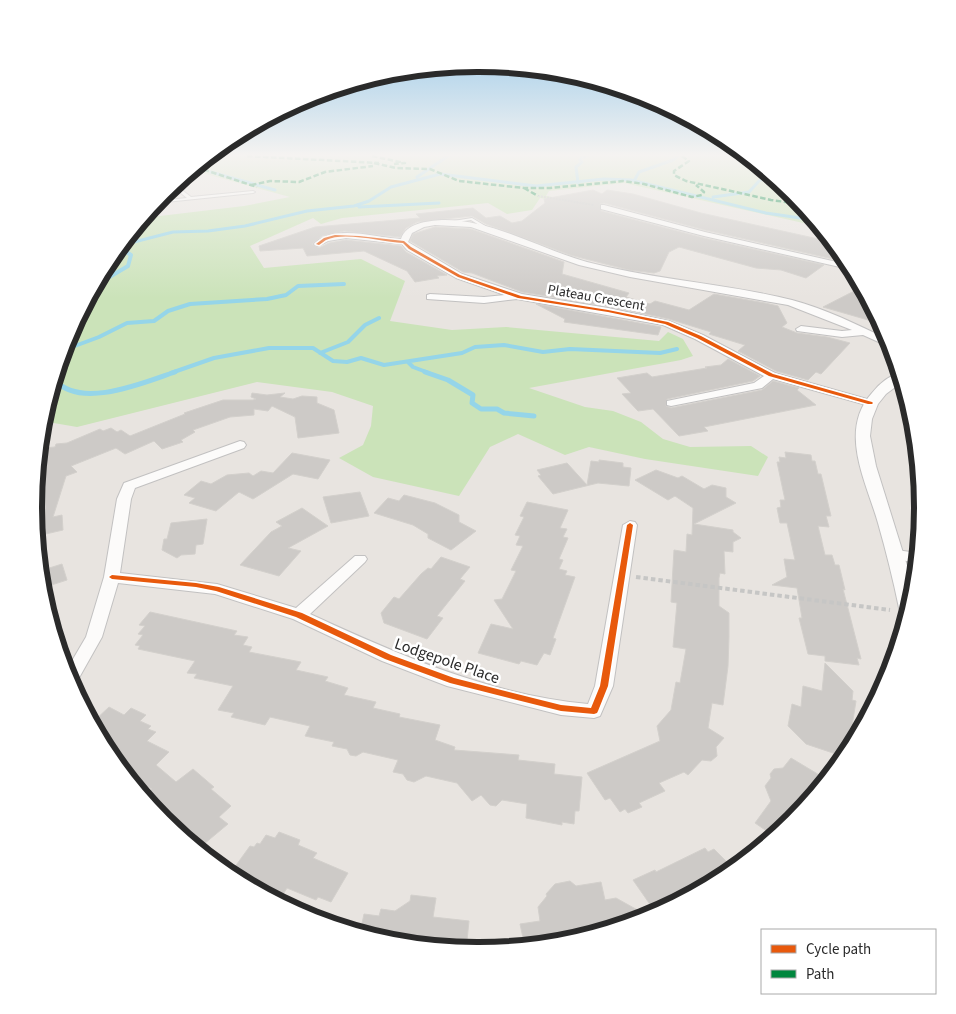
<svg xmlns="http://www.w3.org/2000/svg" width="956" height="1014" viewBox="0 0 956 1014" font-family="'Source Sans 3',sans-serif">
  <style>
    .green { fill: #cbe3b9 }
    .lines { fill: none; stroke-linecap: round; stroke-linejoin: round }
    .stream-far2 { stroke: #95d5e9; stroke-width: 3 }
    .stream-far1 { stroke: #95d5e9; stroke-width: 4 }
    .stream { stroke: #95d5e9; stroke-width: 5 }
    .building { fill: #cdcac7; stroke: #d3d0cc }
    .service-casing { stroke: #c2c1c1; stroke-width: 2 }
    .minor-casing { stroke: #c2c1c1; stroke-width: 2 }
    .tertiary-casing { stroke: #c2c1c1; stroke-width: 2 }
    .path-far1 { stroke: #c6c6c5; stroke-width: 2; stroke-dasharray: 2 1; stroke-linecap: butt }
    .path { stroke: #c6c6c5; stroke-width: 4; stroke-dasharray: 4.5 3; stroke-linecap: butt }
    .service { fill: #fcfbfa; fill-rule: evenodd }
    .minor { fill: #fcfbfa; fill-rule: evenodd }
    .tertiary { fill: #fcfbfa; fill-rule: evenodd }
    .quiet { stroke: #00873e; stroke-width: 2.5; stroke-dasharray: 5.5 2.5; stroke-linecap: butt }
    .cycleway-casing { stroke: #fff; stroke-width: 3 }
    .cycleway { fill: #e8590c; fill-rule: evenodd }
    .labels { text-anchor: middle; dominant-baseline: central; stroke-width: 5; stroke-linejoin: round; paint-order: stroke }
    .far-street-label { font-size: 14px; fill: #2a2a2a; stroke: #fff }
    .street-label { font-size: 16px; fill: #2a2a2a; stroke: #fff }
    .rim { fill: none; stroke: #2a2a2a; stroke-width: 6 }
  </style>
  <rect width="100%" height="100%" fill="#e8e4e0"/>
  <!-- green -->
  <path class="green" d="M209,156H747L792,193L821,227L624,183L549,191L546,196L586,202L583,204L540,198L532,210L507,214L488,203L342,218L321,224L313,218L250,246L264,268L361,259L405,281L390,321L452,330L506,327L659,341L668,332L683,339L693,356L681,360L529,388L585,407L613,411L641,422L663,439L690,447L751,446L768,457L758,476L645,459L589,447L565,455L518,434L490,447L459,496L373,477L339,458L363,445L371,426L373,406L332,392L257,382L77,427L42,421L68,337L109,260L143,218L244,206L290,197L191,170Z"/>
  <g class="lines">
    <!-- stream-far2 -->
    <path class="stream-far2" d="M211,172L275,190
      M417,177L448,156
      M634,181L639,172L673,160L678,156
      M578,183L576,167L582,162L580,160L582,157L588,156
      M713,197L749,192L759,181L771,175
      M359,207L439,203
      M125,250L130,243L173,232L208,231L245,226L307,211L354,206L369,201L391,187L440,174L536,186L604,179L631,180L766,213L814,220"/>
    <!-- stream-far1 -->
    <path class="stream-far1" d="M96,285L128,266L131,255L125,251L126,249
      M64,350L99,337L127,323L154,321L168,311L190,304L267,299L286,295L298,286L344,284
      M320,353L348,342L365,325L379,318
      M408,362L413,367L429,373
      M171,373L214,358L269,348H313L333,361L347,362L361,358L384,365L462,353L475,347L504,345L543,352L570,349L660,353L677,349"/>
    <!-- stream -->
    <path class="stream" d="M425,372L448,380L473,395L472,403L481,409H497L504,413L534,416
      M55,380C81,410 145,382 175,372"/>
  </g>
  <!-- building -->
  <path class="building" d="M593,190L602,194L607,190L633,194L701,213L832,242L842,253L833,259L705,230L604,203L600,204L601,211L704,238L824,265L806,278L781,270L756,268L679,247L669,252L660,271L654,273L629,270L570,255L486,224L472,216L417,222L406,228L400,237L344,231L322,236L312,244L319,248L329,243L346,240L401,246L406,252L447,275L437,276L439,278L415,282L407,271L364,251L307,256L303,248L260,251L259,246L315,227L420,218L416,214L473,208L486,218L500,216L512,223L522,221L545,203L544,199Z
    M435,227L471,229L564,262L562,274L629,293L626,297L650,304L655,301L689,310L714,294L765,303L778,306L787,323L782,327L797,333L827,337L850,343L821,374L816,372L808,380L776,371L738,351L745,345L709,334L711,332L669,319L608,306L522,292L472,273L463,272L410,241L413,234Z
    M862,287L882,324L823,307Z
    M536,304L661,327L658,335L564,322L565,319Z
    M728,359L760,376L753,381L667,399L666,406L671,408L762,390L773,381L799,388L797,390L816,405L704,427L708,431L679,436L653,409L638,411L622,394L631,393L617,378L647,373L652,377L707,368L705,367L721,365Z
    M252,393L267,395L285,393L280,397L293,399L302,396L317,397V403L334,410L339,433L298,438L295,417L272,406L268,411L254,409V415L230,417L193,430L195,432L181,440L183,442L162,449L154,441L125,454L116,448L71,466L77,472L66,476L53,517L62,515L63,530L37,536L34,507L39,454H41L43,448L55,447L56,444L67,443L100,429L103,431L111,428L117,432L121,430L130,436L185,414L184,413L223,400H253L256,399L251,397Z
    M785,452L811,455L812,461H815L818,474H821L831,516H826L829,527L818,526L825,555H832L835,565H839L845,590L843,589L861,659L857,658L859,665L825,661V656L808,654L799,618H802L797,588L772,585L787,577L784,559L795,560L787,523H780L777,508L781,507L780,500H785L777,462H780L779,457L786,458Z
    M292,453L330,460L318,479L293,474L253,499L239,492L216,511L189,503L195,498L184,495L201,481L211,484L227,475L249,473L253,476L261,471L273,473Z
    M599,460L623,463V467L631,468L629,486L598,483L553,494L538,476L541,475L537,470L567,463L587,485L591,461L599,462Z
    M656,470L678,478L682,476L704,489L712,485L726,488V497L736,503L694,524L733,530V532L741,538L733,542V552L724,551L725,574L720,573L719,578V606L729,613V636L728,666L723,705L712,703L708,728L724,738L716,747L717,756L711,761L702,760L688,775L684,772L659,783L665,791L639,803L642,807L628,813L625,809L620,812L610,798L605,800L587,773L660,741L657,726L671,710L676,682L680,683L686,649L673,647L677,603L671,602L674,550L686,552L687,534L692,535L693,508L675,496L668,500L635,480Z
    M360,492L369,516L331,523L323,497Z
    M404,495L435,503L459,515V522L476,531L451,550L428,538V534L413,525L374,513L388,498L399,501Z
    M527,502L568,510L560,528L567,529L563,537L568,538L559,559L563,560L559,569L567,571L565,575L575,577L553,638L556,639L550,655L544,653L537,665L521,661L519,664L478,653L491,624L513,629L494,600L502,599L516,571L511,570L523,546L516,545L520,536L515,535L524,517L520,516Z
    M302,508L328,526L288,548L301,551L279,576L240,565L271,532L282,526L276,522Z
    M207,519L203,544L196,545L195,554L181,555L177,558L162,550L164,539H167L171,523Z
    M441,557L470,567L460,579L465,581L437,616L443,618L427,639L384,623L381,613L394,597L399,599L421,574L428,568L431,569Z
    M62,564L67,580L42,588L40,571Z
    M150,612L237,631L234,635L248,637L243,645L252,647L249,652L301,662L296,670L328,677L325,681L348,688L344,695L376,702L373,708L400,714L399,717L440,725L435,740L455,747L454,750L519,755L518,760L555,764L554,774L582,777L579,811H575L574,824L562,822V825L526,818L527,804L502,800L496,806L490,805L481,795L472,801L457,783L426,776L414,782L407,780L403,774L393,772L398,760L363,752L356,756L350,755L347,749L332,746L334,742L305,736L310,726L270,717L265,725L231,717L234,713L218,710L233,686L194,678L197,674L187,673L195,661L138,649L140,646L135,645L143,635L138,634L145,626L139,625Z
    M825,663L853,691L852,700L856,701L852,726L861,729L845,757L806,744L788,726L792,704L801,707L803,686L822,691Z
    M109,707L124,715L131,708L146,715L140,721L151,726L148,729L156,732L147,741L169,752L156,765L176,782L193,769L214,787L211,789L231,806L219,817L228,824L198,849L164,821L143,795L152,789L127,776L108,754L92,723Z
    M791,758L826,779L792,821L774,836L755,823L771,801L765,786L771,778L770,774L774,769L783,768Z
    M279,832L300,840L298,845L317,853L313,858L348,873L331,902L318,897L316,900L287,888L280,899L261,892L229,875L250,846L254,847L257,843L260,844L266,835L275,838Z
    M705,848L708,852L714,849L734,869L725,877L656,913L633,880L655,870L656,872Z
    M570,881L576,886L601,882L605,900L616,898L650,917L564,943L525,947L520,924L540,921L538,907L547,896L546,894L555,884Z
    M411,895L436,898L433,917L469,921L466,950L391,943L360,933L364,914L379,916L381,909L395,911L410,901Z"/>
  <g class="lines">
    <!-- service casing -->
    <g class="service-casing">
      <path id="service" d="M174,184L191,197L253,191L255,192L253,193L156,203L157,201L187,198L172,186Z
        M472,218L487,227L484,228L471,220L449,223L447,222Z"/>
    </g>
    <!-- minor casing -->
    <g class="minor-casing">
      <path id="minor" d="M604,205L705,232L850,265L853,270L704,236L601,209V205Z
        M442,220C492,219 540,249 587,262C654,280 724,283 792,300C826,309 858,325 889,340L892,348L863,335L842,337L797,331L796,329L801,326L842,331L852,330L788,305L630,277L579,265L471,227L435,225L424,227L412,233L408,242L462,274L522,294L608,308L669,321L703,335L775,373L874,401L876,403L870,406L773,379L762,388L671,406L667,405V401L754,383L764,376L695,339L663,325L517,299L484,303L427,299V295L430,294L484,297L505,295L456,278L407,250L402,244L346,238L328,241L318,246L314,244C335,223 375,238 401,239C406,223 427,221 442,220Z
        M240,441L244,442L246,445L244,448L135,488L131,499L120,573L217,584L296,608L355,556H365L367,559L365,562L310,614C399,655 490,695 588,704L595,686L623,525L630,521L635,522L637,525L613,686L600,716L594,718L561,715L447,686L382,661L293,619L215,594L118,583L102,637L75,685H72L66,671L86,637L104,577L117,499L124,483Z
        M896,550L918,553L917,563L891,558L889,555Z"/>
    </g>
    <!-- tertiary casing -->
    <g class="tertiary-casing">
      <path id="tertiary" d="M899,373L902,382L886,394L878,404L872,419L870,436L876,466L914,588L907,614L902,613L899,608C893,579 886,551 878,523C866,481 838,431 872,393C879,384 889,376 899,373Z"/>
    </g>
    <!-- path-far1 -->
    <path class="path-far1" d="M538,196L594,205"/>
    <!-- path -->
    <path class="path" d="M636,577L890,610"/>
    <!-- service -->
    <use href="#service" class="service"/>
    <!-- minor -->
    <use href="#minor" class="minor"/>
    <!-- tertiary -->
    <use href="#tertiary" class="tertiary"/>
    <!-- quiet -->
    <path class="quiet" d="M247,156L379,163
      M372,156L405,163L394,164
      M682,156L689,161L674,171V175L686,181L771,200L801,204
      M374,163L396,168L430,169L459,181L524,188H550L623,181L644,184L692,197L702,195L704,192L696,185
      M196,167L257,187
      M251,185L270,181L299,182L325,172L373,166
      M524,188L538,196"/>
    <!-- cycleway casing -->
    <g class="cycleway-casing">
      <path id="cycleway" d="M335,235L359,236L404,241L411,247L460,275L521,296L608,310L668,322L701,336L773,374L872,402L873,403L872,404H868L769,376L697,338L665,324L608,312L518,298L458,277L409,249L403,243C383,242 344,231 326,240C324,241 322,243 319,245L316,244L324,238Z
        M630,523L633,525L608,686L598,711L597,713L594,714L561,711L450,683L385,659L296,617L216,591L196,587L112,579L109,577L112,575L196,583L219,587L302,613L391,655L454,678L561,705L591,708L600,686L627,525Z"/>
    </g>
    <!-- cycleway -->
    <use href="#cycleway" class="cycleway"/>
  </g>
  <!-- sky -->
  <linearGradient id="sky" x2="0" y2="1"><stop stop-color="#87c1e8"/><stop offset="0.52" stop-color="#f5f3f1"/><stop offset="1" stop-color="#f5f3f1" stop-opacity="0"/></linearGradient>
  <rect width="956" height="298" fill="url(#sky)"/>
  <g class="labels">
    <!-- far-street labels -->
    <g class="far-street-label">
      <text transform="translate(596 298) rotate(10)">Plateau Crescent</text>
    </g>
    <!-- street labels -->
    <g class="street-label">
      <text transform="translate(447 661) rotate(19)">Lodgepole Place</text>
    </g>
  </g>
  <!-- crop -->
  <path d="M0 0H956V1014H0ZM477 72H479A435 435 0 0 1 914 507V507A435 435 0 0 1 479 942H477A435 435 0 0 1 42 507V507A435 435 0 0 1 477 72Z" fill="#fff" fill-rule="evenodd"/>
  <path class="rim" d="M477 72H479A435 435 0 0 1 914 507V507A435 435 0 0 1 479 942H477A435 435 0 0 1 42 507V507A435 435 0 0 1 477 72Z"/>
  <!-- legend -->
  <rect x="761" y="929" width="175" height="65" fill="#ffffff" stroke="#aaaaaa"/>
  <rect x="771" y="945" width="25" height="8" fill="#e8590c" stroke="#aaaaaa"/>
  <text x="806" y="954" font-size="15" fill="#2a2a2a">Cycle path</text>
  <rect x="771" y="970" width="25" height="8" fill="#00873e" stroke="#aaaaaa"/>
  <text x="806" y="979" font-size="15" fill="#2a2a2a">Path</text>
</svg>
